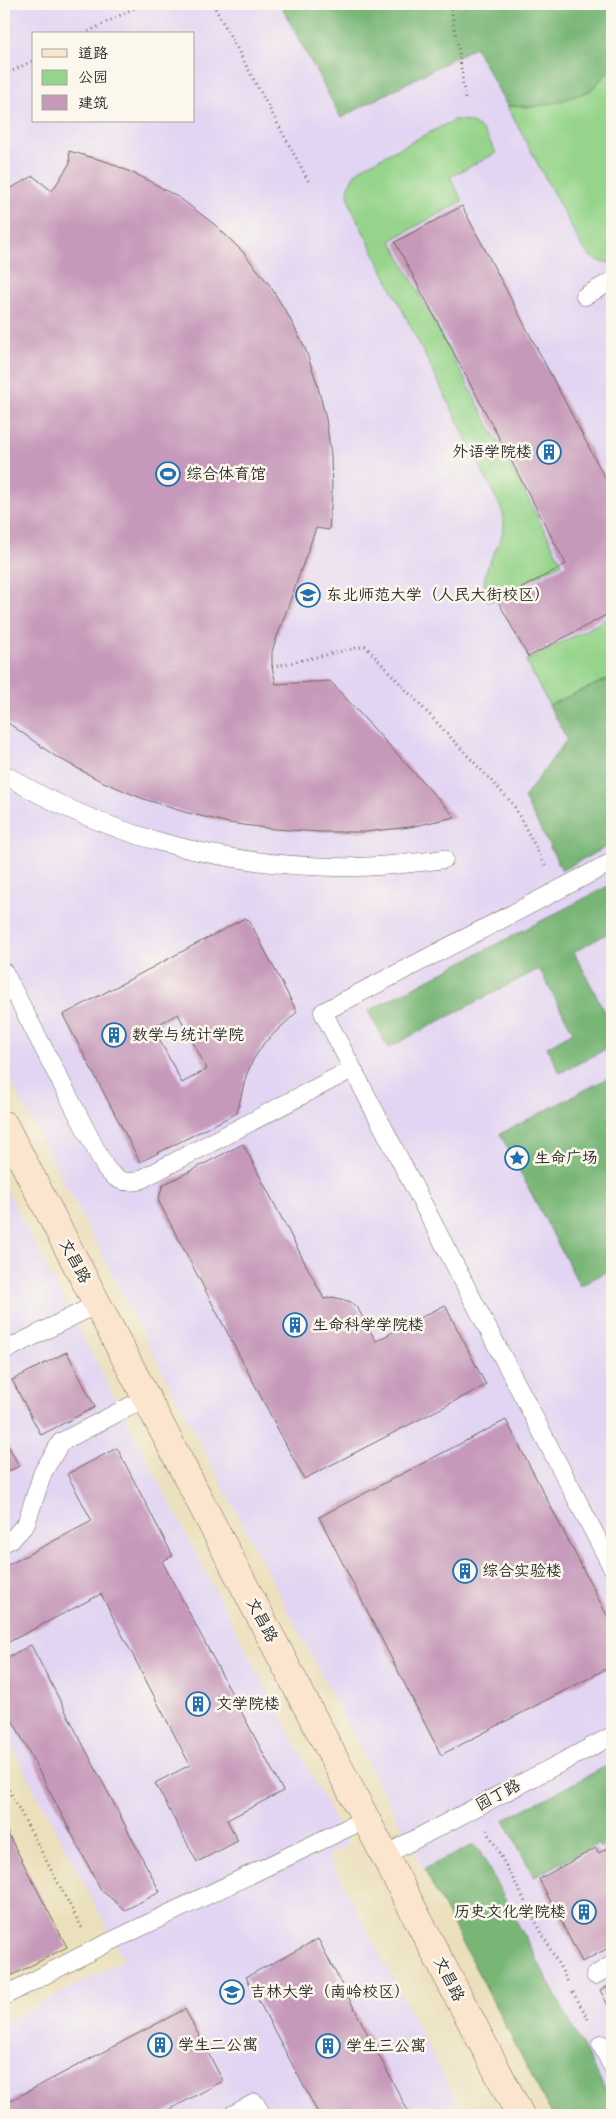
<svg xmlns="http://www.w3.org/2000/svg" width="616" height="2119" viewBox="0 0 616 2119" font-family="'Architects Daughter','LXGW WenKai TC',sans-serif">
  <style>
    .built { fill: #e2d4f3; fill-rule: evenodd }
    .green { fill: #95d48a; stroke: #60805a }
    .forest { fill: #78b676; stroke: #527050 }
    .building { fill: #c699ba; fill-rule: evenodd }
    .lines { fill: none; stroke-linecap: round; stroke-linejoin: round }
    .lane-casing { stroke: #6e6a5e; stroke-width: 19 }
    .secondary-casing { stroke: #6e6a5e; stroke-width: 29 }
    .path { stroke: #6e6a5e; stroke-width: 3; stroke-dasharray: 1 4; stroke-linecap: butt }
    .lane { stroke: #fff; stroke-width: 18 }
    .secondary { stroke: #fce5cf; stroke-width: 28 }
    .labels { text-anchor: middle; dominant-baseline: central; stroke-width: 5; stroke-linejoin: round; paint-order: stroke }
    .poi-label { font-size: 16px; fill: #2b2b2b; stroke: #fbf7ec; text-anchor: start }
    .street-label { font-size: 16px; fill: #2b2b2b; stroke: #fbf7ec }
  </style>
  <rect width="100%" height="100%" fill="#fbf7ec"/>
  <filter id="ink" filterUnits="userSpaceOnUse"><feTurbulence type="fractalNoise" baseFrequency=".02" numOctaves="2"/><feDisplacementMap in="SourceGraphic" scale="10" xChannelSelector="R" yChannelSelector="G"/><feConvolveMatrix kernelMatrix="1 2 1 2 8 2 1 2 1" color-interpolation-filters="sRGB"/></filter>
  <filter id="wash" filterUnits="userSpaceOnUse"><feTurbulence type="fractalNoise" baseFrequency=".0096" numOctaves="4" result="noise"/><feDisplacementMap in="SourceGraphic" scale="20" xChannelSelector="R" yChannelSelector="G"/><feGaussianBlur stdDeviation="1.12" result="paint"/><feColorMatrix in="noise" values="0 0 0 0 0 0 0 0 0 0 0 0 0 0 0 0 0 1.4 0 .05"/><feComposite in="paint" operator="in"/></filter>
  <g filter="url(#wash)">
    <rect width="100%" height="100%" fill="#ebe0bc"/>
    <!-- built -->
    <path class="built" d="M4,4H612V2115H552L4,1068ZM34,34H194V121H34Z
      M4,1185L348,1845L328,1855L464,2115H4V2023L124,1960L4,1731Z"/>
    <!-- green -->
    <path class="green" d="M612,68V262C599,264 590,258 582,247L507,106L533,107L590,91Z
      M454,120C478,119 486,133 496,153L450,177L463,201L391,240L562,563L489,602C473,571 502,552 504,524C505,517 501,508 498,502L351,207C345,191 349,177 363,167Z
      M612,616V677L549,705L526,661Z"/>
    <!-- forest -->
    <path class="forest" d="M280,4H612V68L590,91L562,101L533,107L507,106L475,47L341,118Z
      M612,677V844L562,870L524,798L567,739L549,705Z
      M612,884V931L574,952L612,1026V1046L560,1073L547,1047L573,1032L539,969L388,1048L368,1011Z
      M612,1076V1269L580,1286L500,1134Z
      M612,1763V1842L600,1848L598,1844L534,1877L504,1820Z
      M473,1845L479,1850L612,2102V2115H552L424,1869Z"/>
    <g id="blocks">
      <!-- building -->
      <path class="building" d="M69,151L108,162L146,179L181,199L214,224L243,252L269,284L288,315L305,348L317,383L326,419L331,456L332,493L329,530L316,528L272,651V667L276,684L330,681L455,817L410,827L365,832H319L274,829L229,823L184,812L141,798L99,780L55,756L4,720V192L33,176L52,191L70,163Z
        M462,206L612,491V612L528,657L498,601L566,564L395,242Z
        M245,918L249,920L297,1012L264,1043L253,1060L246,1076L237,1113L140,1162L63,1015ZM178,1014L207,1069L182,1083L153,1027Z
        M243,1144L324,1299L333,1297L351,1302L358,1309L376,1341L445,1305L486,1385L304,1479L158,1200L163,1185Z
        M67,1352L95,1407L41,1435L12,1380Z
        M506,1420L612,1625V1666L441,1755L319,1517Z
        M4,1437L19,1466L4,1474Z
        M117,1448L173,1556L162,1561L283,1791L227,1820L238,1841L197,1862L155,1783L190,1765L101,1594L5,1644L4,1640V1567L92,1521L67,1474Z
        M31,1645L160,1892L125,1910L101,1890L4,1704V1659Z
        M4,1826L67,1947L5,1979L4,1977Z
        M612,1845V1946L582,1962L539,1879L596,1848L599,1853Z
        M318,1939L410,2115H319L246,1977Z
        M612,1984V2013L600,1990Z
        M185,2009L223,2081L159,2115H4V2104Z"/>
    </g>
  </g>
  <g filter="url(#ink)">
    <use href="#blocks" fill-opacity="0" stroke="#6e6a5e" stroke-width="1"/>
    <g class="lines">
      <!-- lane casing -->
      <g class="lane-casing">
        <path id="lane" d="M585,296L612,281
          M4,774C103,835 219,865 335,867C371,868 408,864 444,859
          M612,862L323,1012L612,1567
          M4,972L105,1167C114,1179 123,1184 138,1181L352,1069
          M4,1351L97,1304
          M4,1543L13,1538L26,1524L43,1472L61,1442L146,1398
          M385,1855L612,1736
          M595,1975L612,1965
          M4,1996L93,1950L366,1819
          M601,2044L612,2066
          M232,2115L255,2103L262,2115"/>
      </g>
      <!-- secondary casing -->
      <g class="secondary-casing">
        <path id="secondary" d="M4,1125L520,2115"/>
      </g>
      <!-- path -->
      <path class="path" d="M213,4L309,182
        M450,4L459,52L465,99
        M84,34L142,4
        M4,75L34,60
        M272,667L365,646L513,804L546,867
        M4,1781L82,1928
        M487,1830L569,1984
        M573,1992L589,2021"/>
      <!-- lane -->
      <use href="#lane" class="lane"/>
      <!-- secondary -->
      <use href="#secondary" class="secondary"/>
    </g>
  </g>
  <!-- icons -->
  <defs>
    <g id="building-ring" transform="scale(1.25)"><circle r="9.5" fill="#fbf7ec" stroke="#1f6fb2" stroke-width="1.5"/><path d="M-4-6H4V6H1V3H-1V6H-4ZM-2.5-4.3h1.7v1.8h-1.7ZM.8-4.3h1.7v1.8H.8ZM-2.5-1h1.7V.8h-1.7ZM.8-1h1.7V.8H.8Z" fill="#1f6fb2"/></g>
    <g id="stadium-ring" transform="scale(1.25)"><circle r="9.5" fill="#fbf7ec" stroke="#1f6fb2" stroke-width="1.5"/><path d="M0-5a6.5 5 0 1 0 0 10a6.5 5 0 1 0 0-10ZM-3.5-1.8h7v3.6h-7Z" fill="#1f6fb2"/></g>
    <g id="university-ring" transform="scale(1.25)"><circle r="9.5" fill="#fbf7ec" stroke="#1f6fb2" stroke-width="1.5"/><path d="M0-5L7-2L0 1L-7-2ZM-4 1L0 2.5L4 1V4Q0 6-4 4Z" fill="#1f6fb2"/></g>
    <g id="sight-ring" transform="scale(1.25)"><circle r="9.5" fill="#fbf7ec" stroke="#1f6fb2" stroke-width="1.5"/><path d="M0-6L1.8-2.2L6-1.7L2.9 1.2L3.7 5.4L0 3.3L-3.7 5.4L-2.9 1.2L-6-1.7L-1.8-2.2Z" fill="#1f6fb2"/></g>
  </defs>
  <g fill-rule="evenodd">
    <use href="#building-ring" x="549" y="452"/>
    <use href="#stadium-ring" x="168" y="474"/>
    <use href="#university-ring" x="308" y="595"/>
    <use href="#building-ring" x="114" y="1035"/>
    <use href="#sight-ring" x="517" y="1158"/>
    <use href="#building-ring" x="295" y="1325"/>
    <use href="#building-ring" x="465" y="1571"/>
    <use href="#building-ring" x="198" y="1704"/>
    <use href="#building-ring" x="584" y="1912"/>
    <use href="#university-ring" x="232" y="1992"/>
    <use href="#building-ring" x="160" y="2045"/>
    <use href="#building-ring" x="328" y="2046"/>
  </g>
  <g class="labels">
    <!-- poi labels -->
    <g class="poi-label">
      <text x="532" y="452" text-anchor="end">外语学院楼</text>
      <text x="186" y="474">综合体育馆</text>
      <text x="326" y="595">东北师范大学（人民大街校区）</text>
      <text x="132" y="1035">数学与统计学院</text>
      <text x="534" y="1158">生命广场</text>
      <text x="312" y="1325">生命科学学院楼</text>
      <text x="482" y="1571">综合实验楼</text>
      <text x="216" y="1704">文学院楼</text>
      <text x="566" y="1912" text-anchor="end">历史文化学院楼</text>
      <text x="250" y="1992">吉林大学（南岭校区）</text>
      <text x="178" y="2045">学生二公寓</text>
      <text x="346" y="2046">学生三公寓</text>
    </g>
    <!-- street labels -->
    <g class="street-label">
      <text transform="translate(75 1261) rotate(62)">文昌路</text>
      <text transform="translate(262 1620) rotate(62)">文昌路</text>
      <text transform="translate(498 1795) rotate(-28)">园丁路</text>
      <text transform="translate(449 1979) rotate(63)">文昌路</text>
    </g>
  </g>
  <!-- margin -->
  <rect width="616" height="2119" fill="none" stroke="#fbf7ec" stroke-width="20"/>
  <!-- legend -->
  <rect x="32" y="32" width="162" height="90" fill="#fbf7ec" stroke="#a8a59f"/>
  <rect x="42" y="49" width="25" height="8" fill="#fce5cf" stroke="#a8a59f"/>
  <text x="78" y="58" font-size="15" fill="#2b2b2b">道路</text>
  <rect x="42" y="70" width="25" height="15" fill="#95d48a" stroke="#a8a59f"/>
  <text x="78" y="82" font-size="15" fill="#2b2b2b">公园</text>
  <rect x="42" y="95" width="25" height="15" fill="#c699ba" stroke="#a8a59f"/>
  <text x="78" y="108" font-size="15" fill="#2b2b2b">建筑</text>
</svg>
